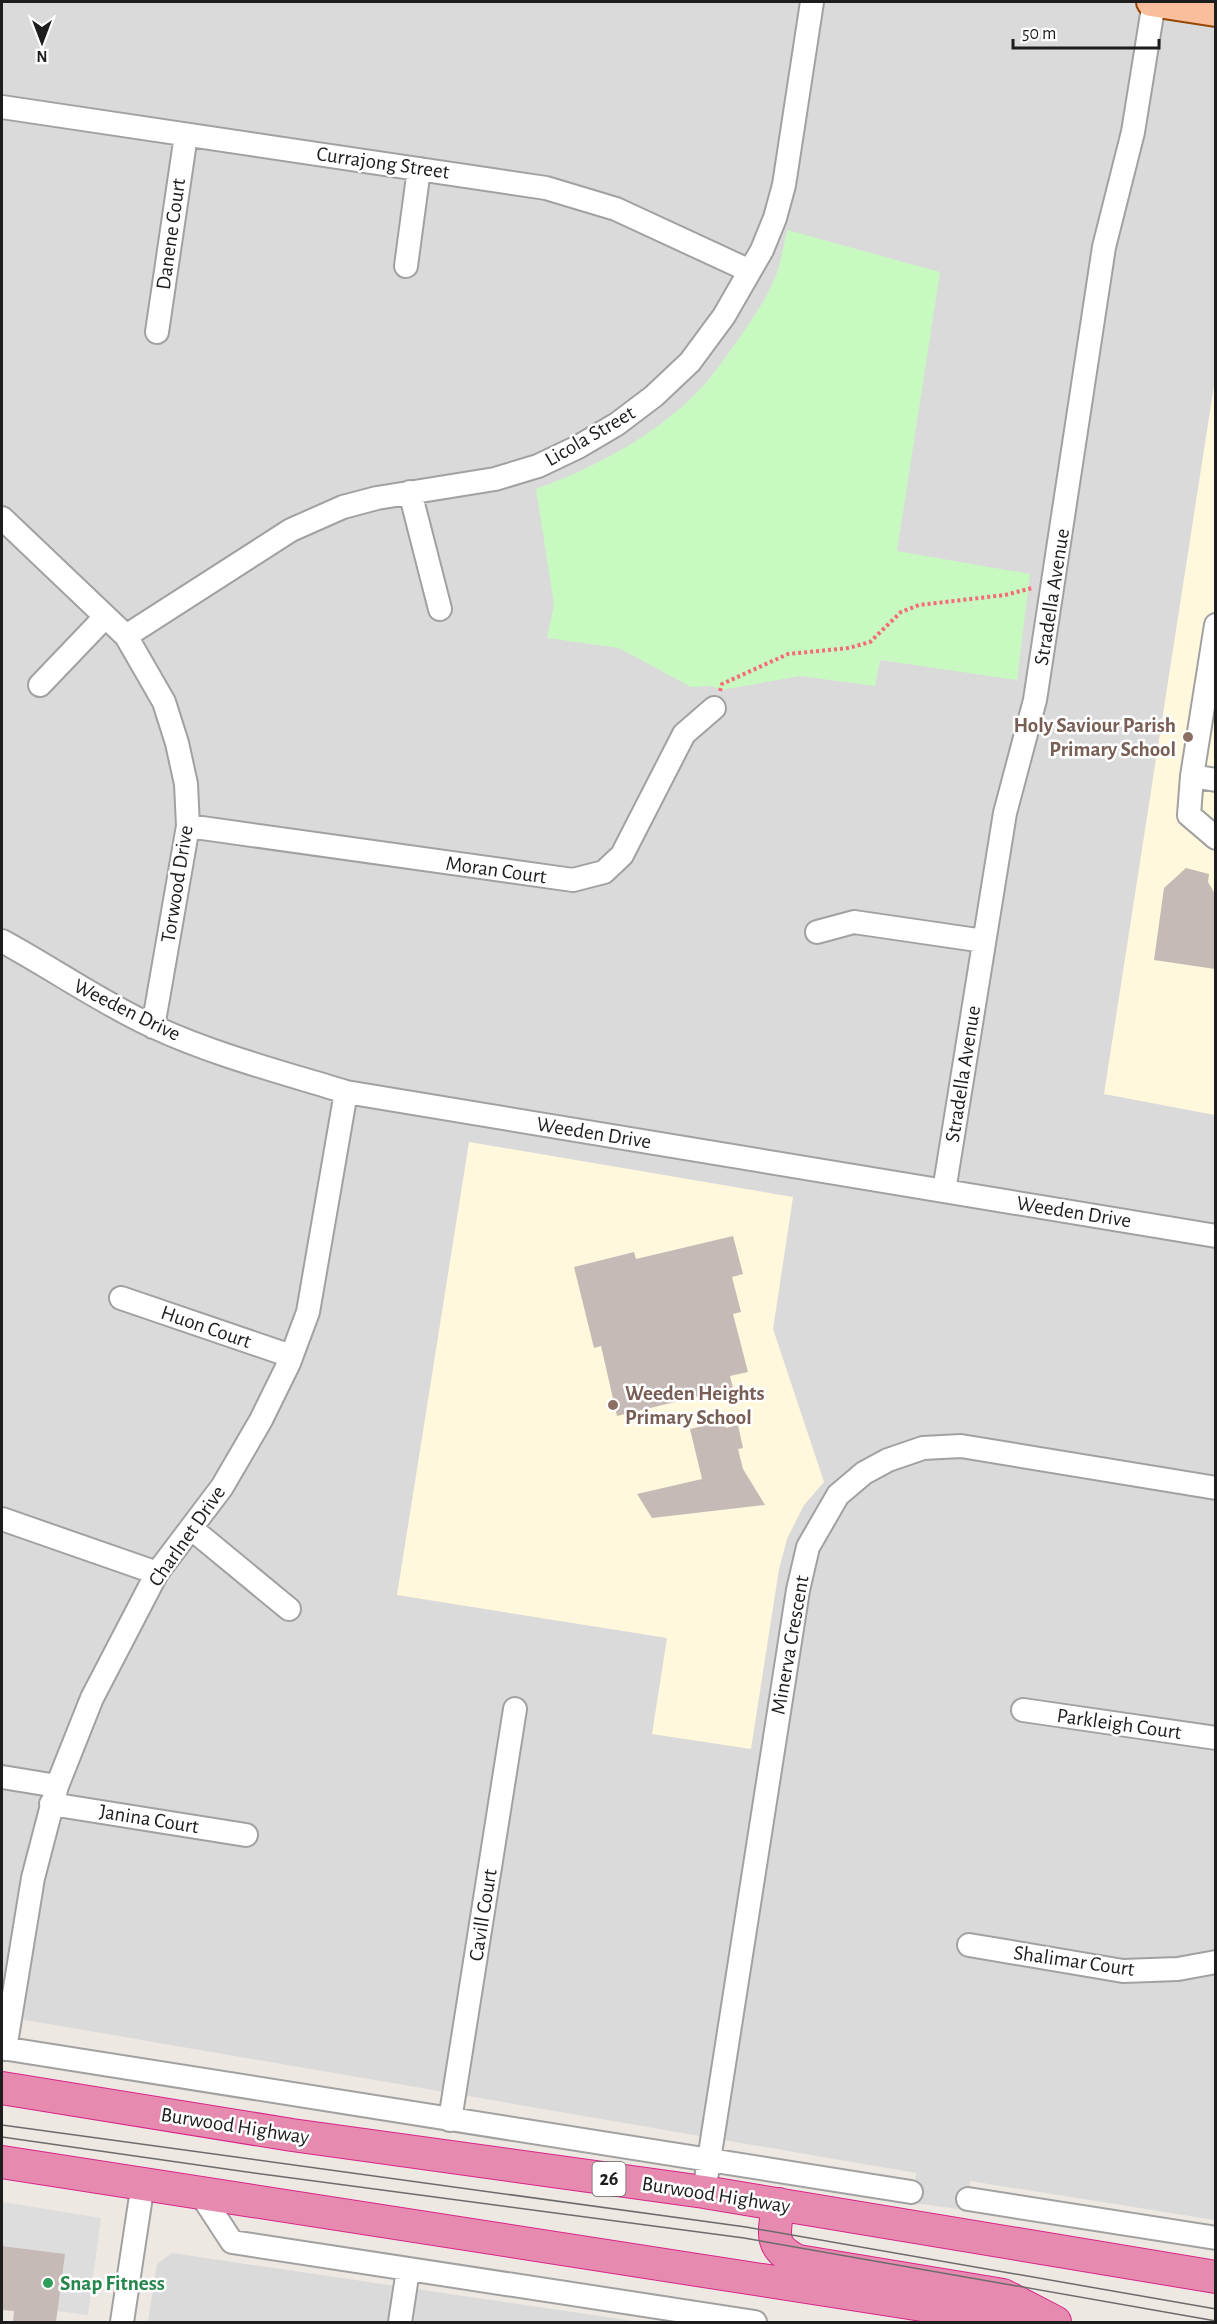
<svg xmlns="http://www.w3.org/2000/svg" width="1217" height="2324" viewBox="0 0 1217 2324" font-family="'Alegreya Sans',sans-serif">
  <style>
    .residential { fill: #dbdadb }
    .education { fill: #fff8dc }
    .park { fill: #c7f9c0 }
    .parking { fill: #ddd }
    .building { fill: #c6bab7 }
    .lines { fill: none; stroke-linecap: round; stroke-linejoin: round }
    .minor-casing { stroke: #a1a1a1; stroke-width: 26 }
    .major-casing { stroke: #954601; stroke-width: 32 }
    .highway-casing { stroke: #d72587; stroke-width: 34 }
    .path { stroke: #f86a79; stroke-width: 4; stroke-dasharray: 3 3; stroke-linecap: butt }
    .minor { stroke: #fff; stroke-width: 22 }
    .major { stroke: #fbbe9c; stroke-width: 28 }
    .highway { stroke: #e68baf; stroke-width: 32 }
    .tram { stroke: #6b6b6b; stroke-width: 1.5 }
    .education-dot { fill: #8d6e63; stroke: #fff; stroke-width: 2 }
    .leisure-dot { fill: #2e9e5b; stroke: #fff; stroke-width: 2 }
    .labels { text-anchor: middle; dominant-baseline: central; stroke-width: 5; stroke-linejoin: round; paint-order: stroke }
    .shield { fill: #fff; stroke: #616161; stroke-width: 1.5 }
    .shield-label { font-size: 20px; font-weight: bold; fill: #1d1d1d }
    .street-label { font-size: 21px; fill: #1d1d1d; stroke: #fff }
    .education-label { font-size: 21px; font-weight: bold; fill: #785e54; stroke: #fff; text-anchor: end }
    .leisure-label { font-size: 21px; font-weight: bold; fill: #27864d; stroke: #fff; text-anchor: start }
  </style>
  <rect width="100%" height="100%" fill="#eee8e3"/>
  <!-- residential -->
  <path class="residential" d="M2,2H1215V2220L970,2181L966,2210L913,2203L916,2173L2,2016Z
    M172,2253L640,2322H148L157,2264Z"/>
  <!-- education -->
  <path class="education" d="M1215,379V1115L1104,1094Z
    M469,1142L793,1197L773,1329L824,1482L804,1505L787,1539L779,1569L751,1749L652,1734L667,1638L397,1595Z"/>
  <!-- park -->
  <path class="park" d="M787,230L940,272L897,551L1030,574L1017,680L880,660L875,686L800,676L721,690L711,686L691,687L619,648L547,638L554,604L536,489C600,466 670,428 713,374C723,362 731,349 740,337C754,316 770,294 778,270C782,257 784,243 787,230Z"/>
  <!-- parking -->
  <path class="parking" d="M2,2202L101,2218L88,2315L57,2311L64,2254L2,2246Z"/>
  <!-- building -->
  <path class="building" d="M1186,868L1209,874L1208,882L1215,894V969L1154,960L1164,888Z
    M733,1236L743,1274L732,1277L741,1312L733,1314L748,1372L730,1376L733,1388L617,1416L601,1346L594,1348L574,1267L634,1252L636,1259Z
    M724,1421L726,1428L738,1425L743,1448L738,1449L743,1469L765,1505L652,1518L637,1494L702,1479L690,1429Z
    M2,2246L65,2254L56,2322H13L14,2311L2,2310Z"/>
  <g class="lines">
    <!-- minor casing -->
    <g class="minor-casing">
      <path id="minor" d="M2,107L546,188L616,209L750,271
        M406,266L419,169
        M157,332L186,135
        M410,492L440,609
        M2,518L126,636L164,702L177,743L186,784L188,826L153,1027
        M1216,625L1192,776L1189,815L1216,838
        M126,636L291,530L343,507L377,498L495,479L538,466L578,447L617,424L654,396L690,362L724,316L762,250L775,218L784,185L812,2
        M40,685L105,617
        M1192,776L1216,780
        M188,826L573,880L604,872L622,855L684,734L714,708
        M817,932L854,922L984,941
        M2,941C52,968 100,1002 152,1026C214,1055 281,1072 346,1092L1216,1236
        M944,1191L1005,813L1035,700L1104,247L1133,132L1154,2
        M121,1298L291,1356
        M2,1519L157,1573
        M192,1529L289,1609
        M1023,1710L1216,1738
        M2,1777L57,1786
        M51,1804L246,1835
        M969,1945L1123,1971L1178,1969L1216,1962
        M2,2048L911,2192
        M5,2049L33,1878L57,1786L92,1698L157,1573L222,1487L261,1420L289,1363L308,1312L346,1092
        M450,2120L515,1709
        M704,2192L798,1590L808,1547L838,1495L864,1473L888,1460L923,1448L961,1446L1216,1488
        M200,2193L232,2242L755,2322
        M968,2199L1216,2238
        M122,2322L143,2183
        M400,2322L408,2270"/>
    </g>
    <!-- major casing -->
    <g class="major-casing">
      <path id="major" d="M1151,2L1216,12"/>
    </g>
    <!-- highway casing -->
    <g class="highway-casing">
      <path id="highway" d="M2,2088L292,2135L704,2192L1216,2277
        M2,2162L1032,2322
        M779,2204C774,2231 768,2248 798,2261L1003,2295L1055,2322"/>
    </g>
    <!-- path -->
    <path class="path" d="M720,691L722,684L788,654L849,648L870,642L901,612L919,605L1005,595L1032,588"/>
    <!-- minor -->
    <use href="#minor" class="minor"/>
    <!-- major -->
    <use href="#major" class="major"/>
    <!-- highway -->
    <use href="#highway" class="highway"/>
    <!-- tram -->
    <path class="tram" d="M2,2125L746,2227L1216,2309
      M2,2137L254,2173L744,2238L1216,2321"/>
  </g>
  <!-- markers -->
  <g class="education-dot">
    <circle cx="1188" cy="737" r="6"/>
    <circle cx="613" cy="1405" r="6"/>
  </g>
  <circle class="leisure-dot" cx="48" cy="2283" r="6"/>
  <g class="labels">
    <!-- shield labels -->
    <rect class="shield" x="592.5" y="2162" width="33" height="34" rx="4.5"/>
    <g class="shield-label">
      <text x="609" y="2179">26</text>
    </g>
    <!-- street labels -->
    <g class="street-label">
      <text transform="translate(383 163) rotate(8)">Currajong Street</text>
      <text transform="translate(171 234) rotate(-82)">Danene Court</text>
      <text transform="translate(590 436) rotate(-30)">Licola Street</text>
      <text transform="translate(1052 597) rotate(-81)">Stradella Avenue</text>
      <text transform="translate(496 870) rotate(8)">Moran Court</text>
      <text transform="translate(177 884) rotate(-81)">Torwood Drive</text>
      <text transform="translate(127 1010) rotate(26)">Weeden Drive</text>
      <text transform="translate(963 1074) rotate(-81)">Stradella Avenue</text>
      <text transform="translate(594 1133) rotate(9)">Weeden Drive</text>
      <text transform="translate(1074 1212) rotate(9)">Weeden Drive</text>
      <text transform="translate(206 1327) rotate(19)">Huon Court</text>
      <text transform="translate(187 1536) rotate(-55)">Charlnet Drive</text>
      <text transform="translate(790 1645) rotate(-80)">Minerva Crescent</text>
      <text transform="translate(1119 1724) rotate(8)">Parkleigh Court</text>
      <text transform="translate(149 1819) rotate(9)">Janina Court</text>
      <text transform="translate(483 1915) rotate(-81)">Cavill Court</text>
      <text transform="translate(1074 1961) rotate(8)">Shalimar Court</text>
      <text transform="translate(235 2126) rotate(9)">Burwood Highway</text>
      <text transform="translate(716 2195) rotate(9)">Burwood Highway</text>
    </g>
    <!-- education labels -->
    <g class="education-label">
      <text x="1176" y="725">Holy Saviour Parish<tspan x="1176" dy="24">Primary School</tspan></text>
      <text x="625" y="1393" text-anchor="start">Weeden Heights<tspan x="625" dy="24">Primary School</tspan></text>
    </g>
    <!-- leisure labels -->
    <g class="leisure-label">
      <text x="60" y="2283">Snap Fitness</text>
    </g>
  </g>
  <!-- border -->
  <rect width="1217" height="2324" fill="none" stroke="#1d1d1d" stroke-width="6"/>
  <!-- north arrow -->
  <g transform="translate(42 42) rotate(180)" stroke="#ffffff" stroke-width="4.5" paint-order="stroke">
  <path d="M0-4.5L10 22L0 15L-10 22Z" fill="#1d1d1d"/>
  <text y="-9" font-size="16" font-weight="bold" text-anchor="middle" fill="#1d1d1d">N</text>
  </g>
  <!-- scale -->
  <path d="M1013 39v9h146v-9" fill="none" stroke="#1d1d1d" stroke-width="3"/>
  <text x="1022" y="39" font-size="18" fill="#1d1d1d" stroke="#ffffff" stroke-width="4.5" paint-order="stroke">50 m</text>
</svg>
